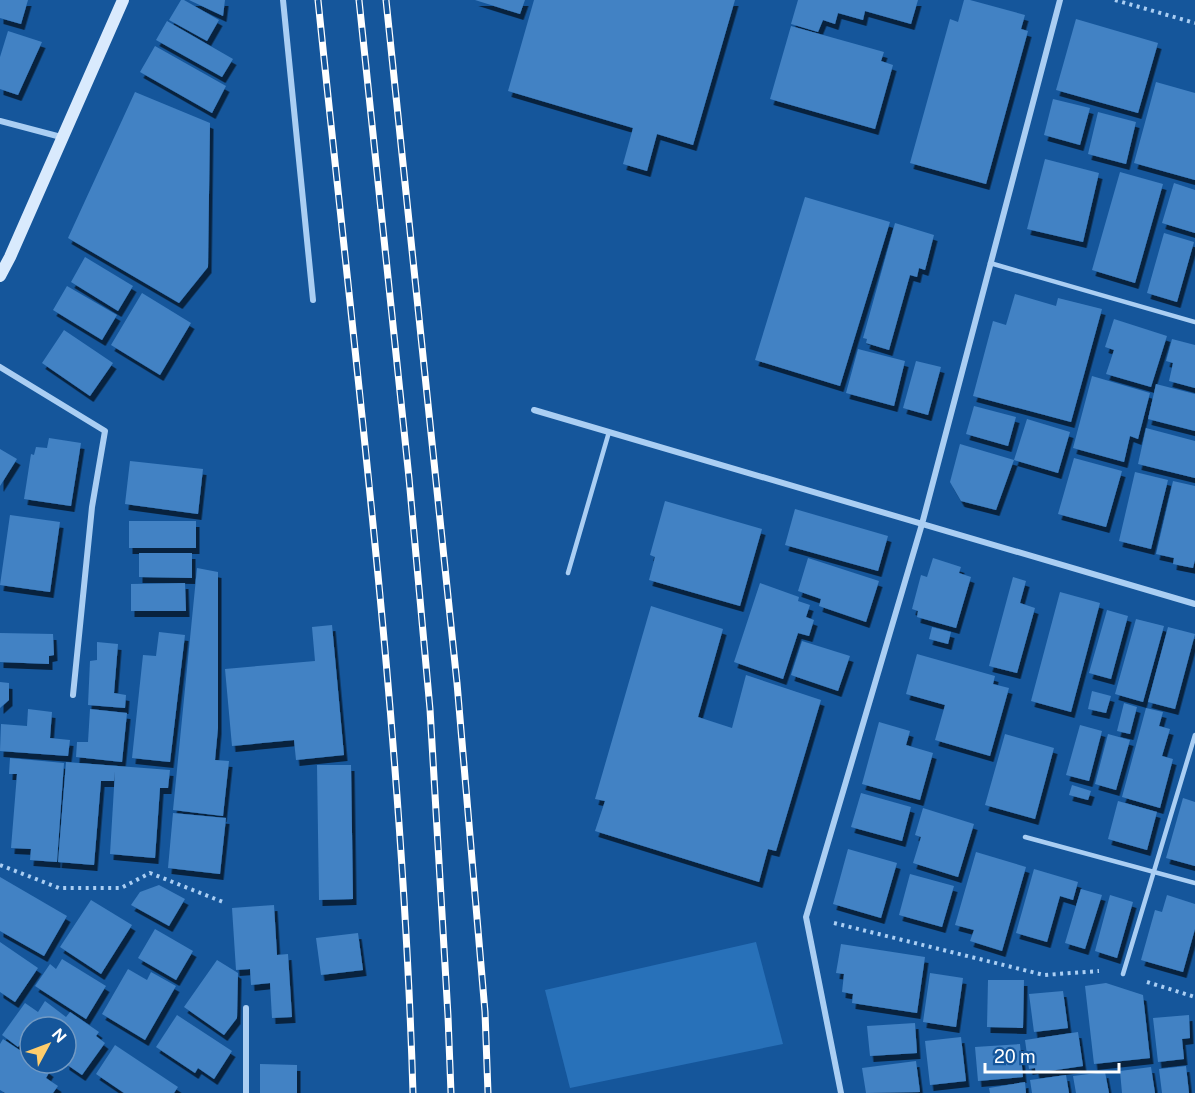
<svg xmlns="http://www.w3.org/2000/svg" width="1195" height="1093" viewBox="0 0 1195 1093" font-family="'Public Sans',sans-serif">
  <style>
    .green { fill: #2871b9 }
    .building { fill: #4282c4; filter: url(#shadow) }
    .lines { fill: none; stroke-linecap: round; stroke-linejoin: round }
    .path { stroke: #aacef3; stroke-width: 4; stroke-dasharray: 3 4.5; stroke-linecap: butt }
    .lane { stroke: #aacef3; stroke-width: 4.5 }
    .street { stroke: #aacef3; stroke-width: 6 }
    .secondary { stroke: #d9eafd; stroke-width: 12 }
    .rail-casing { stroke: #fff; stroke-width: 7 }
    .rail { stroke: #15569b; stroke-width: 4.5; stroke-dasharray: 14; stroke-linecap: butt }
  </style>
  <defs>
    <filter id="shadow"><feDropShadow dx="3.5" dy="6" stdDeviation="0" flood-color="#0009"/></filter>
  </defs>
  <rect width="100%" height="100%" fill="#15569b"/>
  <!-- green -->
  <path class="green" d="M756,942L783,1044L570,1088L545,990Z"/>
  <!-- building -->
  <path class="building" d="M0,0H28L21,24L0,18Z
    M181,0H184L219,20L207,41L169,20Z
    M189,0H225L223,16Z
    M475,0H525L520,14Z
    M534,0H735L693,145L657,134L647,171L623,164L633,128L508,91Z
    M798,0H918L911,24L865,11L863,20L838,13L835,24L823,20L818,32L791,24Z
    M964,0H970L1025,15L1021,29L1028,31L986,184L910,163L950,19L958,22Z
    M1076,19L1158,43L1138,113L1056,90Z
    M167,21L233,59L222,77L156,40Z
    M791,26L884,52L881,61L893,65L875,129L770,99Z
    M8,31L42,42L18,95L0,89V57Z
    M155,46L226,86L212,113L140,72Z
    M1156,82L1195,93V180L1134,163Z
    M135,92L210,123L208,267L179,303L68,238Z
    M1053,99L1090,108L1080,145L1044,135Z
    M1098,112L1136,122L1126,164L1088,154Z
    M1045,159L1099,173L1083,242L1027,229Z
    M1120,172L1163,184L1135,283L1092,270Z
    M1174,183L1195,190V233L1162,223Z
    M805,197L890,222L840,386L755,360Z
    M895,223L934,235L925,270L919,268L917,277L910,275L889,350L866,343L867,339L863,338Z
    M1164,233L1194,242L1177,302L1147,293Z
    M85,257L133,286L118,311L71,282Z
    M67,286L117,315L102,340L53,310Z
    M142,293L191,323L160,375L111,345Z
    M1015,294L1056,306L1058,298L1102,309L1071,422L973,396L993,321L1006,325Z
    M1114,319L1167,336L1151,387L1106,374L1114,350L1105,347Z
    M64,330L113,363L90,396L42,363Z
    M1172,339L1195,345V388L1169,381L1173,363L1166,361Z
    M858,349L905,361L894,406L846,393Z
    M916,361L941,367L928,415L903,408Z
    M1092,376L1150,393L1138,439L1130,436L1124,462L1073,448Z
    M1156,384L1195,394V431L1148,419Z
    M974,406L1016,417L1008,446L966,434Z
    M1027,419L1070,432L1058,473L1014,460Z
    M1146,428L1195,441V478L1138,464Z
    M49,438L81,443L71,506L24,499L31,454L34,455L36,447L47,448Z
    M960,444L1014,460L996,510L961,501L950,482Z
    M0,449L17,459L0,486Z
    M1074,458L1122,471L1106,527L1058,514Z
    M130,461L203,469L198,514L125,504Z
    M1135,472L1168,480L1151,549L1119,541Z
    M1173,481L1195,486V560L1193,568L1173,564L1174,558L1156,554Z
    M665,501L762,529L740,606L649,580L655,557L650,555Z
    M795,509L888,536L878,571L785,545Z
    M10,515L60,522L50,592L0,585Z
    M129,521H196V548H129Z
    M139,553H192V578L139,577Z
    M808,558L879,581L866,622L819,606L821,599L798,591Z
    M933,558L961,567L959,573L971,577L956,628L917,617L918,611L912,609L921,575L927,577Z
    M197,568L218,572V728L215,760L229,761L223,816L173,810Z
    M1013,577L1026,581L1020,603L1035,608L1017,673L989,666Z
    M185,583L186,611H131V584Z
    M760,583L799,597L798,601L810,605L806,617L814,620L809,636L798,633L783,679L734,662Z
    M1060,592L1100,603L1071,712L1031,701Z
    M651,606L723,629L698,717L732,728L746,675L821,700L776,851L768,849L759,882L595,831L605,801L595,799Z
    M1107,610L1128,616L1111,679L1089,673Z
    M1136,619L1164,626L1143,702L1115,694Z
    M332,625L344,755L296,760L294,740L232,746L225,669L315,661L312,627Z
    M932,627L951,632L948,644L929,639Z
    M1168,627L1195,634L1175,709L1148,702Z
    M159,632L185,635L170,762L132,758L143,655L156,656Z
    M0,633L53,634L54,655L49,656V664L0,662Z
    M802,641L850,656L838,691L791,675Z
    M97,642L118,644L114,693L126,695L125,708L88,705L90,661L97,660Z
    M917,654L995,676L993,684L1009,688L990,756L935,740L945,705L906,694Z
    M0,682L9,683V700L0,708Z
    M1092,691L1111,696L1106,713L1088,709Z
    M1124,703L1137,707L1130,734L1117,731Z
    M1146,708L1163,712L1159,726L1170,729L1162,756L1173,759L1160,808L1122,797Z
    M28,709L52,712L50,738L70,740L68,756L0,751L1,724L27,726Z
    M90,709L127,713L122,762L76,757L77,742H88Z
    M879,722L910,731L906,745L933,753L920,800L862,784Z
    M1080,725L1102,731L1089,781L1066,775Z
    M1005,734L1054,748L1035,819L985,805Z
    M1108,734L1130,740L1116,790L1095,784Z
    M10,758L64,763L57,862L30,860L31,849L11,848L17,774H9Z
    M66,762L170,770L168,788H160L155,858L110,854L115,771L114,781H101L94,865L58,862Z
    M317,765H351L353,899L319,900Z
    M1072,785L1091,791L1088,800L1069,795Z
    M861,793L911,807L902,841L851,827Z
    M1183,798L1195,802V866L1166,858Z
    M1118,801L1157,812L1147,850L1108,839Z
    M923,808L974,824L958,877L913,863L921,837L915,835Z
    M173,813L226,818L220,874L168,868Z
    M848,849L897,863L881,918L833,904Z
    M976,852L1026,867L1002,951L970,941L974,930L955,925Z
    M1034,869L1078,882L1073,900L1060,896L1047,942L1016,933Z
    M910,874L954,886L942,927L899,915Z
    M0,877L67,916L44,956L0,931Z
    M159,885L185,899L169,926L131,905L140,892Z
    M1081,889L1102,895L1085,949L1065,943Z
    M1110,895L1133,902L1117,958L1095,951Z
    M1167,895L1195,904V929L1183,972L1141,960L1155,910L1162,912Z
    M91,900L132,925L101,974L60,947Z
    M274,905L277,955L288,954L292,1017L272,1018L270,983L251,985L250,969L236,970L232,908Z
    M155,929L193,951L176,980L138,958Z
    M358,933L363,970L321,975L316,938Z
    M0,942L38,968L15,1002L0,992Z
    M841,944L925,957L917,1013L852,1003L853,994L842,992L844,974L836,973Z
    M62,959L106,986L86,1019L35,986L50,964L56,969Z
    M217,960L238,973L237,1018L224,1035L184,1007Z
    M128,969L147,980L151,972L176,986L145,1040L102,1014Z
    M930,973L963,978L956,1027L923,1022Z
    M988,980H1024L1023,1028L987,1027Z
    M1106,983L1143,995L1150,1058L1094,1064L1085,986Z
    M1063,991L1068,1028L1034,1032L1029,994Z
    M45,1001L66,1017L70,1012L99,1032L96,1036L105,1043L82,1075L66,1064V1027H30V1045L23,1040L18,1047L2,1035L25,1003L38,1012Z
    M177,1015L232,1051L214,1079L198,1068L195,1073L156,1047Z
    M1189,1015L1190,1038L1182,1039L1184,1059L1158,1062L1153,1018Z
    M915,1023L917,1053L870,1056L867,1026Z
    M1078,1032L1083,1066L1036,1073L1035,1068L1029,1069L1025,1040Z
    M961,1037L966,1081L930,1085L925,1041Z
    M3,1039L30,1057V1063H39L50,1071L46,1078L58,1086L53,1093H5L0,1090V1044Z
    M1020,1044L1023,1077L978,1081L975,1047Z
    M115,1045L178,1087L174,1093H124L96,1074Z
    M916,1061L920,1092L866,1093L862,1068Z
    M260,1064L297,1065V1093H260Z
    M1186,1066L1189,1093H1162L1159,1069Z
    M1151,1067L1155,1093H1122L1120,1071Z
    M1105,1072L1109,1093H1076L1073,1076Z
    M1066,1075L1069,1093H1032L1030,1080Z
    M1025,1082L1026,1093H990L989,1088Z"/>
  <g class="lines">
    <!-- path -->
    <path class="path" d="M1115,0L1195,23
      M0,865L59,888H121L150,873L223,902
      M834,923L1044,975L1099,971
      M1147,982L1195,997"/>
    <!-- lane -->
    <path class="lane" d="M990,263L1195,322
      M568,573L609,432
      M1025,837L1195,883
      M1123,974L1195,735"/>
    <!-- street -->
    <path class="street" d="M283,0L313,300
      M0,121L61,137
      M0,367L105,431L92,507L73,695
      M534,410L1195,604
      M246,1008V1093
      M841,1093L806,917L922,524L1060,0"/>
    <!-- secondary -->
    <path class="secondary" d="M0,276L10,257L123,0"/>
    <!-- rail casing -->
    <g class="rail-casing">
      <path id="rail" d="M318,0C355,364 402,727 413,1093
        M359,0L409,478L430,709L448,1016L451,1093
        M386,0L457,683L485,1012L488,1093"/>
    </g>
    <!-- rail -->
    <use href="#rail" class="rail"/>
  </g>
  <!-- north arrow -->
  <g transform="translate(48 1045) rotate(49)"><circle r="28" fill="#15569b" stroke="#739ac3" stroke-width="1.5"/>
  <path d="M0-4.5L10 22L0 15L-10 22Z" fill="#ffcd6b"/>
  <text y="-9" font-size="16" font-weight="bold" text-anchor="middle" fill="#ffffff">N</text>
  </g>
  <!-- scale -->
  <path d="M985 1063v9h134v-9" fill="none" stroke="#ffffff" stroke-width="3"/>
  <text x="994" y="1063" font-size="18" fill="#ffffff" stroke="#15569b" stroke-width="4.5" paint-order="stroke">20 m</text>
</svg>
